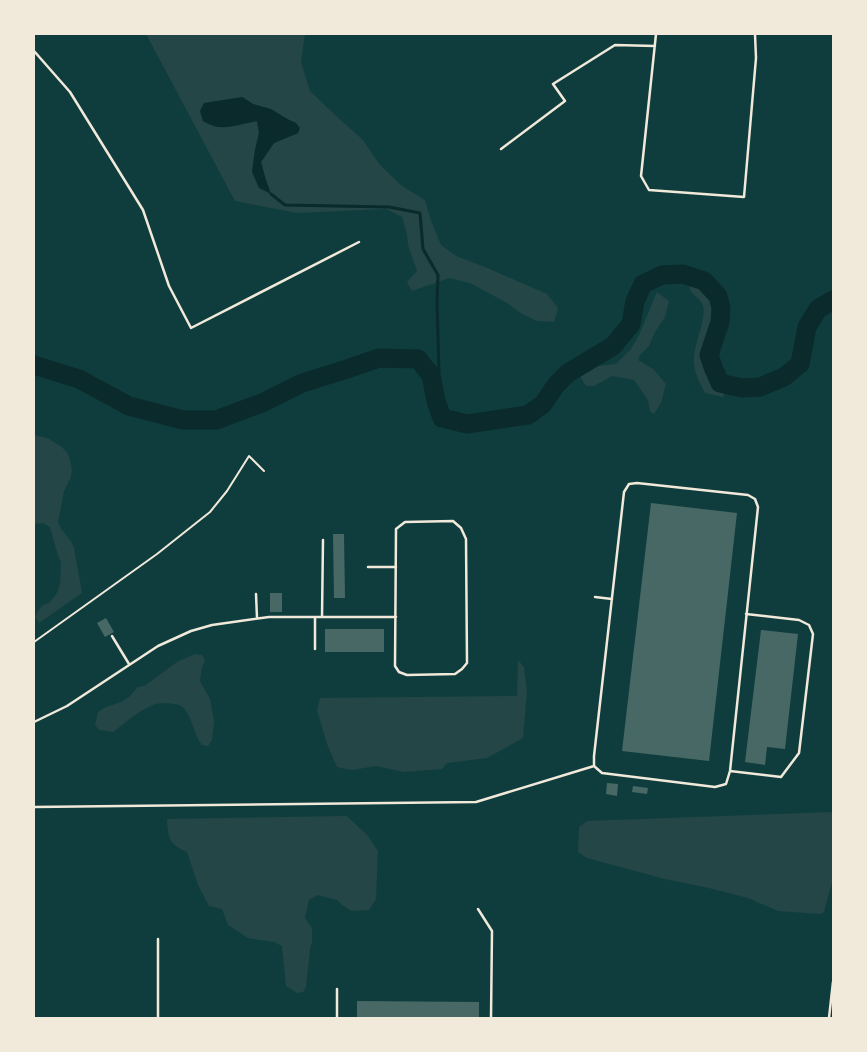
<svg xmlns="http://www.w3.org/2000/svg" width="867" height="1052" viewBox="0 0 867 1052" font-family="'DejaVu Sans',sans-serif">
  <style>
    .green { fill: #244646; fill-rule: evenodd }
    .water { fill: #0a2a2b }
    .lines { fill: none; stroke-linecap: round; stroke-linejoin: round }
    .stream { stroke: #0a2a2b; stroke-width: 3 }
    .river { stroke: #0a2a2b; stroke-width: 19 }
    .building { fill: #486865 }
    .path { stroke: #f1e9da; stroke-width: 2 }
    .service { stroke: #f1e9da; stroke-width: 2.5 }
  </style>
  <rect width="100%" height="100%" fill="#0f3d3e"/>
  <!-- green -->
  <path class="green" d="M146,34H305L301,62L310,91L335,115L363,140L379,164L402,186L425,200L431,221L441,245L456,256L485,267L547,294L558,308L554,322L537,321L522,314L507,303L470,283L449,278L412,291L407,282L417,271L408,245L407,234L402,217L386,209L297,213L235,201ZM242,97L253,104L296,123L298,133L274,143L261,162L265,177L270,193L252,172L255,150L259,133L257,121L244,123Z
    M689,284H700L713,298L716,319L707,342L706,365L715,384L726,388L723,397L705,393C699,381 693,371 694,358C694,345 707,315 703,306C701,300 695,296 691,292Z
    M657,292L669,301L665,317L655,332L649,346L640,355L638,360L653,369L666,384L661,403L654,414L650,411L648,400L634,380L612,376L594,386H586L580,376L587,370L599,366L616,364L631,349L640,333Z
    M34,435L43,437L49,439L62,447L68,454L70,461L72,469L71,477L64,491L58,522L61,529L71,541L74,548L82,593L39,623L35,617L38,611L43,605L49,603L54,597L58,591L60,584L61,563L56,549L50,527L43,523L34,524Z
    M195,654L202,655L205,661L202,667L200,681L210,699L214,721L212,740L208,746L202,745C194,735 193,721 186,711C183,706 179,704 173,704C170,703 167,703 164,703C146,703 127,722 113,732L99,730L95,725L98,712L104,708L123,701L129,697L138,687L144,686L150,682L177,662Z
    M518,660L524,667L527,692L523,738L487,758L447,763L442,769L404,772L376,766L352,770L337,767L327,744L317,710L320,698L517,696Z
    M833,812V880L832,882L824,912L821,914L778,911L748,898L709,888L665,879L587,858L578,852L579,827L587,821Z
    M347,816L368,836L378,851L376,899L369,910L352,911L342,905L337,900L318,895L309,900L305,918L312,928V942L310,949L306,987L303,992L297,993L286,986L282,946L274,942L248,938L228,925L222,909L209,906L198,885L187,852C169,844 168,838 167,819Z"/>
  <!-- water -->
  <path class="water" d="M242,97L253,104L271,109L289,120L296,123L300,128L298,133L274,143L261,162L265,177L271,194L259,188L252,172L255,150L259,133L257,121C243,123 224,131 211,125C208,124 205,122 203,121L200,111L204,103Z"/>
  <g class="lines">
    <!-- stream -->
    <path class="stream" d="M271,194L285,205L389,207L420,213L423,249L438,275L437,302L439,372L433,382"/>
    <!-- river -->
    <path class="river" d="M34,365L79,379L129,406L183,420H216L262,403L302,383L347,369L379,358L418,359L431,375L436,401L442,418L467,424L528,415L543,404L556,385L568,373L613,346L631,324L635,301L643,284L662,275L683,274L704,281L718,296L721,308L720,322L709,355L713,367L720,383L742,388L760,387L784,377L800,364L807,327L818,309L833,300"/>
  </g>
  <!-- building -->
  <path class="building" d="M651,503L737,513L709,761L622,751Z
    M333,534H344L345,598H334Z
    M270,593H282V612H270Z
    M106,618L114,632L105,637L97,623Z
    M325,629H384V652H325Z
    M761,630L798,634L785,749L767,747L765,765L745,762Z
    M607,783L618,784L617,796L606,794Z
    M633,786L648,788L647,794L632,792Z
    M357,1001L479,1002V1018H357Z"/>
  <g class="lines">
    <!-- path -->
    <path class="path" d="M34,642L157,554L210,512L227,491L249,456L264,471"/>
    <!-- service -->
    <path class="service" d="M656,34L641,176L649,190L744,197L756,58L755,34
      M34,51L70,92L143,210L169,286L191,328L359,242
      M501,149L565,101L553,84L615,45L655,46
      M453,521L461,528L466,539L467,663L462,669L455,674L407,675L399,672L395,666L396,529L405,522Z
      M368,567H396
      M256,594L257,618
      M595,597L612,599
      M322,617L323,540
      M112,636L129,664
      M315,649V617
      M34,722L67,706L158,646L191,631L212,625L269,617H396
      M730,771L781,777L799,753L813,634L809,625L799,620L746,614
      M34,807L476,802L594,766L602,773L715,787L726,784L730,771L758,507L755,499L748,495L637,483L629,484L624,492L594,756V766
      M478,909L492,931L491,1018
      M158,939V1018
      M337,989V1018
      M829,1018L833,982"/>
  </g>
  <!-- border -->
  <rect width="867" height="1052" fill="none" stroke="#f1e9da" stroke-width="70"/>
</svg>
